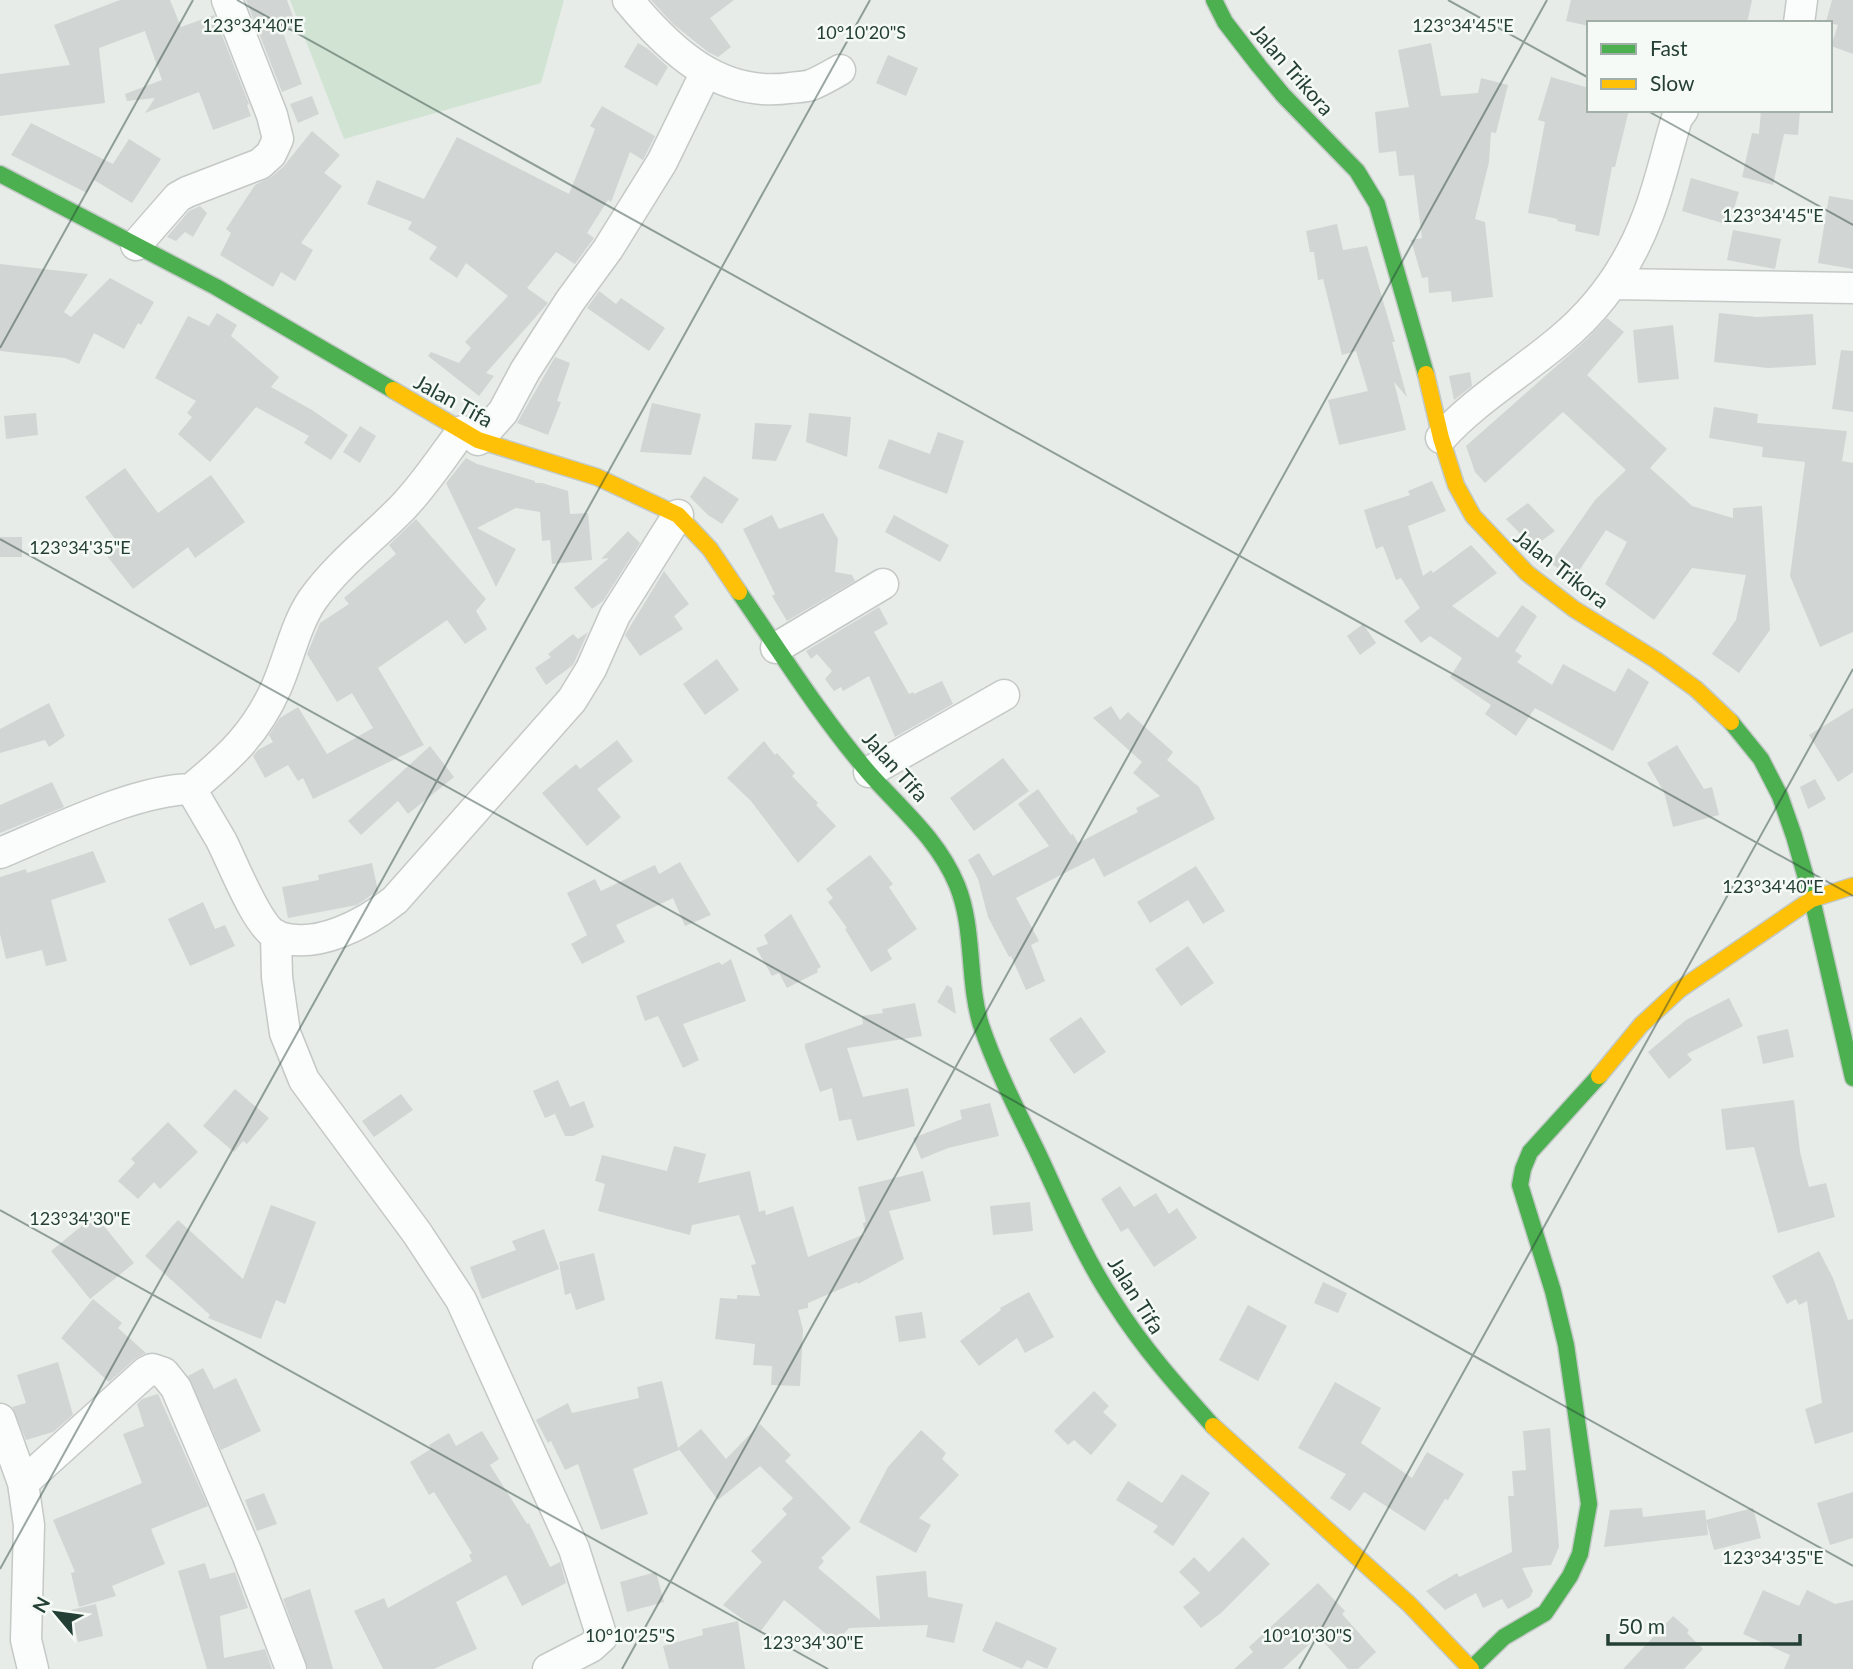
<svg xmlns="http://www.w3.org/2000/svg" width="1853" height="1669" viewBox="0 0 1853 1669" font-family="Lato,sans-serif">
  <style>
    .green { fill: #d1e4d4 }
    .building { fill: #d1d5d3 }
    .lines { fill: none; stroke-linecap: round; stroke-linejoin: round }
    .street-casing { stroke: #c4c9c6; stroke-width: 33 }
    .fast-casing { stroke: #c3c9c6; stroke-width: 19 }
    .slow-casing { stroke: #c3c9c6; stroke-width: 19 }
    .street { stroke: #fbfcfc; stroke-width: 30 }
    .fast { stroke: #4caf50; stroke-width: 16 }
    .slow { stroke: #ffc107; stroke-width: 16 }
    .ticks { fill: none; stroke: #243f35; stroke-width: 2; stroke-opacity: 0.45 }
    .labels { text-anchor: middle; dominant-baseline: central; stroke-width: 5; stroke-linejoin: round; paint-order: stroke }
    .street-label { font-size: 21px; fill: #243f35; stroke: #f6faf7 }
    .ticks-label { font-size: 18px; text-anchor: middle; fill: #243f35; stroke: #f6faf7; stroke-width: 5; stroke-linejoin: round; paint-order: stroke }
  </style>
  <rect width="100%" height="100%" fill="#e7ece9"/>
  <!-- green -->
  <path class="green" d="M290,0H564L541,83L344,139Z"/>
  <!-- building -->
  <path class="building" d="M120,0H170L181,27L214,15L249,104L247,105L251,116L213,130L199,92L145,113L155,98L127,101L125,94L162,80L145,31L99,48L105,103L0,116V74L70,65L54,25Z
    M246,0H287L297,28L283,33L302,84L282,92Z
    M651,0H734L710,18L731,47L718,57L708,52L673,24Z
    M1571,0H1752L1747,23H1589V26L1566,21Z
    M1832,0H1853V54L1831,46L1838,25L1826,22Z
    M638,43L648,49L668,67L657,86L624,67Z
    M1431,43L1441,96L1478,93L1481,78L1508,85L1496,133L1491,132L1489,162L1475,219L1485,222L1493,297L1452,302L1451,291L1429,293L1428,277L1422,278L1411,240L1422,238L1414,175L1399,176L1396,151L1379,153L1375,112L1409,107L1398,50Z
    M888,55L918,68L906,96L876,83Z
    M1551,77L1589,88V110H1629L1615,167H1612L1599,236L1575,231L1576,225L1557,221L1558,219L1528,213L1545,122L1538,120Z
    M312,96L319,114L298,123L290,104Z
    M602,106L655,136L643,160L630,152L611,202L608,200L587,233L594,238L575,264L556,252L527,288L548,303L486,373L494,376L479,396L428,356L431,352L459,363L471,348L465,342L508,296L466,263L457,278L429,259L437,247L408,229L412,222L367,204L377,180L424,199L457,137L569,194L595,129L590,126Z
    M1761,110H1800L1798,135L1784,134L1773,185L1742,177L1752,133L1759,134Z
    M31,123L113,164L129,139L161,159L132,203L94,180L87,193L11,155Z
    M312,131L340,155L324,173L342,186L301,243L313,250L295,281L281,272L273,287L220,255L231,233L226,229L255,185L271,177L283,167Z
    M1691,178L1739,192L1729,225L1682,211Z
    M1829,196L1853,200V269L1818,263Z
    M200,206L207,213L193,237L185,232L176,241L167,237L189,211Z
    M1337,224L1343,250L1367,246L1395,342H1392L1407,397L1394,382L1406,430L1339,445L1328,400L1368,391L1356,351L1342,355L1323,279L1318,280L1314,252H1310L1306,231Z
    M1733,230L1781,239L1775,269L1727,260Z
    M0,264L88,274L64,312L71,317L110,278L154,302L141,325L138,323L124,349L94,333L79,364L65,358L0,351Z
    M599,291L616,304L621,298L665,328L649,351L587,308Z
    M217,313L237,325L231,336L279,377L271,387L312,410L348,435L331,460L304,443L309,436L256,407L210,462L178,434L192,417L187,413L196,401L155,378L188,316L209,326Z
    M1719,313L1757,317L1813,314L1816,365L1768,368L1714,362Z
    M1607,318L1624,332L1587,375L1667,449L1650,468L1692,506L1733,518V508L1762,506L1770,630L1739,673L1712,654L1736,620L1746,575L1692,568L1654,620L1605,584L1627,542L1606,530L1573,580L1551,563L1595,500L1626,470L1563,412L1485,483L1475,472L1466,446L1586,340Z
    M1673,325L1679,379L1638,383L1633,330Z
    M1841,350L1853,351V412L1832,409Z
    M555,357L570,363L557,401L561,402L548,435L517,423Z
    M1470,372L1472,386L1454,400L1449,376Z
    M652,403L701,414L691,455L640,452Z
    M1714,407L1758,414L1757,423L1847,431L1842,461L1853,463V632L1820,647L1790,576L1805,462L1762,457L1763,447L1709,438Z
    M36,413L38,435L6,439L4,416Z
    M809,413L851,417L847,457L806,442Z
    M755,423L792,425L776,461L752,459Z
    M360,426L376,436L360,463L343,452Z
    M938,432L964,441L947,494L878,468L889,439L930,454Z
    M466,458L477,464L535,481V483H542L568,491L570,514L588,513L592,560L552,564L550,540L542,541L540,512L516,508L477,528L516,549L496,587L446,483Z
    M125,468L158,513L211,475L245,522L195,558L188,547L133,589L107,556L120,546L85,497Z
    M704,476L739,499L722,524L708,515L690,497Z
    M1432,481L1446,511L1408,526L1423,576L1431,570L1433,573L1471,545L1497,573L1452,606L1498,638L1522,605L1537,616L1515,651L1522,656L1517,662L1552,685L1563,664L1615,692L1628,668L1649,682L1613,751L1535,708L1516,736L1485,714L1491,705L1450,677L1462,658L1430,636L1421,643L1404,621L1420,608L1401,578L1396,580L1383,546L1376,549L1364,510L1410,495L1408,491Z
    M1528,503L1555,531L1533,547L1506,519Z
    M823,513L838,539L835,572L852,575L855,581L787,621L772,596L775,594L743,529L772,515L779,529Z
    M894,515L949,545L940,562L885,532Z
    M416,519L486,599L476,611L487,629L465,644L447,620L378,668L424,745L313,799L303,778L298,781L288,765L265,778L253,756L258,750L273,742L269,735L280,718L298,707L327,754L373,728L352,693L337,702L307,654L320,623L349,604L344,598L396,554L389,545Z
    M628,531L640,543L603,601L592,609L574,588L609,558L601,559Z
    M0,537H22V557H0Z
    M664,571L689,604L674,616L683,629L640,656L625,635Z
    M879,607L888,624L874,632L909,694L913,692L914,694L942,681L953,704L895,737L869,676L843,691L841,687L834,691L825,679L832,671L817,654L811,659L806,651Z
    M1363,624L1376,643L1360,655L1347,636Z
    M588,632L573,665L546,685L535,668L551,657L548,654L573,634L578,639Z
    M717,659L739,690L705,715L683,684Z
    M49,703L65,736L49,747L45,740L0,753V729Z
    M1111,706L1120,720L1128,712L1173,752L1167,760L1199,787L1215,819L1104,877L1094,858L1016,898L1039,941L1031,945L1045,981L1026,990L1011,956L1009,957L988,917L978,879L968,860L979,853L993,876L1049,846L1018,804L1038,789L1071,835L1073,834L1078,843L1138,812L1136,808L1160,796L1133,773L1142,762L1093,718Z
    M1853,708V772L1838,782L1809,735Z
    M617,740L633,761L597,789L621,817L587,846L542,793L576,764L580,769Z
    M764,741L775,755L777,753L795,773L792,776L818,803L816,805L836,826L798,863L751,801L727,778Z
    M1677,745L1704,789L1712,787L1719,815L1673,827L1664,792L1647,763Z
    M430,746L454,777L408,814L398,801L361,835L348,821Z
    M1003,758L1029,791L974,831L950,798Z
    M1815,779L1826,799L1808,809L1800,787Z
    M52,782L64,807L0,833V805Z
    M93,851L106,882L51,900L67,961L46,966L42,950L6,959L0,934V877L26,869L27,873Z
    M870,855L893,884L889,887L917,929L887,950L892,959L871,972L845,929L847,928L828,902L833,898L826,889Z
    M680,862L711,915L685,926L673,898L616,925L625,942L582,964L571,944L587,935L567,893L595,879L601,891L655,865L659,874Z
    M372,863L378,891L373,894L357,905L288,918L282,887L319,880L318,875Z
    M1196,866L1225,911L1203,924L1188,900L1150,923L1137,902Z
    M203,902L215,929L225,925L235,946L190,966L168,919Z
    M791,914L821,967L817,969L818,972L787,988L779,973L772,976L756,948L768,944L764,935Z
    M1188,946L1214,983L1181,1006L1155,969Z
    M731,959L746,1001L683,1024L699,1060L683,1068L658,1016L645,1021L636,996L719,962L722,965Z
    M947,985L952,988L956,1014L937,1002Z
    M1729,998L1743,1026L1687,1054L1692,1060L1669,1079L1648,1052L1686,1020Z
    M915,1003L922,1036L847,1048L863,1097L908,1088L915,1126L857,1141L851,1119L839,1121L832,1088L820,1092L805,1048V1044L863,1024L862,1016L883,1013L882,1009Z
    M1081,1017L1106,1052L1074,1074L1049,1039Z
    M1788,1029L1794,1057L1763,1064L1757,1036Z
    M558,1080L570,1107L584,1101L594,1127L573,1136H565L555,1114L559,1112L545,1118L533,1091Z
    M235,1089L269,1118L247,1144L243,1141L234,1152L203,1126Z
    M401,1094L413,1110L374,1137L362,1121Z
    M1794,1100L1800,1152L1809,1187L1826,1183L1835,1217L1778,1233L1754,1147L1726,1150L1721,1109Z
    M990,1103L999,1136L948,1148L921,1159L913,1138L962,1119L960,1110Z
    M168,1122L198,1152L160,1189L154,1182L138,1199L118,1181L135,1163L131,1159Z
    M674,1146L706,1154L698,1183L750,1171L759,1212L765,1210L766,1215L793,1206L808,1257L865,1234L863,1223L866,1222L858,1187L923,1171L931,1201L889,1211L904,1259L858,1284L857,1282L808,1303V1308L798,1310L803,1330L800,1386L771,1385L772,1366L753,1365L755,1344L715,1339L720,1298L737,1299V1295L760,1296L751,1265L756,1264L739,1215L692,1225L690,1235L598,1211L605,1184L595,1181L602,1155L667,1171Z
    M1120,1186L1134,1207L1156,1193L1169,1214L1177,1208L1197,1238L1154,1267L1128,1228L1121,1232L1101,1199Z
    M1030,1202L1033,1231L993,1235L990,1206Z
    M271,1205L316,1222L285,1304L276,1300L261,1339L208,1318L210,1315L145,1256L178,1220L243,1279Z
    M95,1215L134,1263L90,1299L51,1251Z
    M544,1229L559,1269L482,1299L470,1267L516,1250L512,1241Z
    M1819,1251L1833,1278L1848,1320L1853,1319V1432L1815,1444L1805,1409L1822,1403L1807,1301L1799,1305L1796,1299L1787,1304L1772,1276Z
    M594,1253L605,1300L576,1310L571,1293L565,1295L559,1262Z
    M1323,1282L1347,1293L1338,1313L1314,1303Z
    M1029,1292L1054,1337L1025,1353L1017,1338L979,1366L960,1341L1001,1310L1000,1308Z
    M93,1299L122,1323L118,1328L146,1353L135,1359L109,1382L61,1338Z
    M1248,1305L1287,1326L1258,1381L1219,1360Z
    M922,1312L926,1338L899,1342L895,1316Z
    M58,1362L73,1415L53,1432L26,1440L12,1407L26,1403L17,1375Z
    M203,1368L214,1389L236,1378L261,1431L221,1450L188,1376Z
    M662,1381L678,1448L701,1429L726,1459L760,1424L791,1455L785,1461L851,1528L821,1558L824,1561L818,1568L880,1620L876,1576L926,1571L928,1597L963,1604L954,1643L926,1637L928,1625L849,1628L836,1642L784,1600L760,1632L723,1605L762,1562L751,1551L787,1514L782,1509L793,1498L760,1466L718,1500L678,1448L679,1450L633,1469L648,1514L601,1530L578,1464L565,1470L551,1441L548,1443L536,1420L568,1403L572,1413L639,1398L637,1387Z
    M1335,1382L1381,1408L1361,1443L1412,1478L1427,1452L1464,1474L1448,1500L1445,1499L1425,1531L1364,1492L1350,1511L1330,1498L1346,1474L1298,1448Z
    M1094,1391L1109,1406L1103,1412L1117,1425L1091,1455L1074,1440L1068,1445L1054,1431Z
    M158,1394L208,1506L151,1529L165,1564L112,1586L116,1596L79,1607L71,1573L75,1572L53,1520L142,1483L123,1434L144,1426L137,1404L142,1399Z
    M1550,1428L1559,1547L1551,1565L1522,1568L1533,1591L1530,1597L1508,1609L1502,1599L1483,1608L1476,1593L1445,1610L1426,1591L1457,1573L1459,1577L1512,1552L1508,1496H1514L1512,1471L1526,1470L1523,1431Z
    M921,1430L946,1453L942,1459L959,1475L919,1518L931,1525L916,1553L859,1522L888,1467Z
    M482,1431L499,1459L490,1465L527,1524L529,1523L550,1567L560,1562L566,1583L522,1606L506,1575L456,1602L477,1649L434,1669H383L354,1611L384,1598L388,1608L472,1561L469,1555L472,1553L434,1492L429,1495L410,1462L431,1449L429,1445L449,1433L456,1446Z
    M1182,1474L1210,1493L1173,1546L1153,1532L1158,1526L1116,1500L1128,1481L1162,1503Z
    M1853,1492V1538L1830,1545L1817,1503Z
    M264,1493L277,1524L257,1531L245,1500Z
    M1642,1508L1643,1517L1705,1510L1708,1535L1604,1547L1610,1510Z
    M1753,1508L1761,1538L1714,1550L1706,1520Z
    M1243,1537L1270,1564L1221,1613L1201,1628L1183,1607L1200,1593L1179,1572L1194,1557L1209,1572Z
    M205,1563L210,1579L235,1572L248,1608L220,1616L224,1658L265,1649L272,1669H207L178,1571Z
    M656,1572L664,1602L627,1612L620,1582Z
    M1318,1583L1345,1611L1342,1614L1376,1652L1358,1669H1348L1318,1636L1283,1669H1234L1253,1652L1249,1647Z
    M310,1589L329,1655L333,1669H308L283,1599Z
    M1763,1590L1799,1606L1807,1590L1835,1604L1853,1600V1669H1784L1790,1655L1743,1634Z
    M96,1604L103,1636L78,1642L71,1610Z
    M1673,1616L1689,1630L1687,1633L1703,1649L1684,1669H1623Z
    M738,1621L745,1669H669L663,1646L703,1635L702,1629Z
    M996,1621L1057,1648L1047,1669L1027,1660L1022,1669L982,1651Z"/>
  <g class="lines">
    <!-- street casing -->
    <g class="street-casing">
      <path id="street" d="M628,0C670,51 720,98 790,88C797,87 805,87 811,85C821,81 831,75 840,70
        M1799,23L1802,0
        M136,245L178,197L187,192L260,164L271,154L278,139L272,115L227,0
        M1614,284L1853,288
        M1441,438C1474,401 1521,373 1560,340C1600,307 1630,263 1648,215C1660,184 1667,150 1677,118L1683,110
        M478,440L503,412L525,371L570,301L608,249L662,162L706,72
        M776,648L883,584
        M869,772L1004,695
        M191,789C229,758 256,733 276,688C289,659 295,625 313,599C338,564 374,537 403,507C425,484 443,456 462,431
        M0,853C54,831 134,790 191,789C201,806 211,823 221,840C232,861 257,927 277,936C316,951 366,923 395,900L572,700L591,669L615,615L678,515
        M276,935L277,977L285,1033L304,1080L417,1233L461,1300L574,1549L602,1637L591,1647L548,1669
        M0,1419L23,1483L29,1525L26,1640L33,1669
        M23,1483L146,1372L152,1369L164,1373L176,1388L247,1554L291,1669"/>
    </g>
    <!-- fast casing -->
    <g class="fast-casing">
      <path id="fast" d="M1214,0L1225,22L1259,66L1283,95L1357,171L1377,204L1426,374
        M0,174L216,287L393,390
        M739,592C781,653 821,717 869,773C901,809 938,839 957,885C975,929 967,980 981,1025C996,1069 1017,1110 1037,1151C1061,1202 1083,1256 1114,1302C1143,1348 1177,1386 1213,1426
        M1731,722L1761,759L1780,796L1794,836L1812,899L1853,1078
        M1471,1669L1504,1637L1545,1613L1570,1576L1580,1554L1589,1504L1566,1345L1553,1291L1520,1185L1523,1169L1530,1152L1599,1076"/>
    </g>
    <!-- slow casing -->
    <g class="slow-casing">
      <path id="slow" d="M1426,374L1441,438L1456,485L1473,516L1527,573L1574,609L1656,660L1696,689L1731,722
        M393,390L478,440L597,477L678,515L710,549L739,592
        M1599,1076L1641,1025L1679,990L1812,899L1853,886
        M1213,1426L1409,1604L1471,1669"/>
    </g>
    <!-- street -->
    <use href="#street" class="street"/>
    <!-- fast -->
    <use href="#fast" class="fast"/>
    <!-- slow -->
    <use href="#slow" class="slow"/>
  </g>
  <!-- ticks -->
  <path class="ticks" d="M237,0L1853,896M1448,0L1589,78M1646,110L1853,225M0,348L193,0M0,539L1853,1566M0,1210L828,1669M0,1569L870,0M622,1669L1547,0M1299,1669L1853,669"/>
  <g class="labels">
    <!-- street labels -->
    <g class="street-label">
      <text transform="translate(1293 69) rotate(49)">Jalan Trikora</text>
      <text transform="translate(454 400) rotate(29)">Jalan Tifa</text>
      <text transform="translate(1562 568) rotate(38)">Jalan Trikora</text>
      <text transform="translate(896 766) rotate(48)">Jalan Tifa</text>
      <text transform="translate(1137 1295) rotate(58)">Jalan Tifa</text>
    </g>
  </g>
  <g class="ticks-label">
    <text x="253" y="32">123°34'40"E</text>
    <text x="1463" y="32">123°34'45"E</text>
    <text x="861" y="39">10°10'20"S</text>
    <text x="1773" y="222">123°34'45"E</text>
    <text x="80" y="554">123°34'35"E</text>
    <text x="1773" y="893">123°34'40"E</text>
    <text x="80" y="1225">123°34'30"E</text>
    <text x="1773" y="1564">123°34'35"E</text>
    <text x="630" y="1642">10°10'25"S</text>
    <text x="1307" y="1642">10°10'30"S</text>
    <text x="813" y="1649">123°34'30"E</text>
  </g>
  <!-- legend -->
  <rect x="1587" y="21" width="245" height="91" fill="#f6faf7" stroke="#a2afa9" stroke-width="2"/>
  <rect x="1601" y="44" width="35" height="10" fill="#4caf50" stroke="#a2afa9" stroke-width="2"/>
  <text x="1650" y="56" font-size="21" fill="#243f35">Fast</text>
  <rect x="1601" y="79" width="35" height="10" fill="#ffc107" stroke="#a2afa9" stroke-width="2"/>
  <text x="1650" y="91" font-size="21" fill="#243f35">Slow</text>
  <!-- north arrow -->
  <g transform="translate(56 1613) rotate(299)" stroke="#f6faf7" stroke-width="5" paint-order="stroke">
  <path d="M0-5L12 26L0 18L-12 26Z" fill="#243f35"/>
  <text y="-10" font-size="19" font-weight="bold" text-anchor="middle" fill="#243f35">N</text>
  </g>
  <!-- scale -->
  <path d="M1608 1634v10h192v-10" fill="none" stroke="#243f35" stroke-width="3.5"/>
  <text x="1618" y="1634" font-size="21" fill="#243f35" stroke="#f6faf7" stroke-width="5" paint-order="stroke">50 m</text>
</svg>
